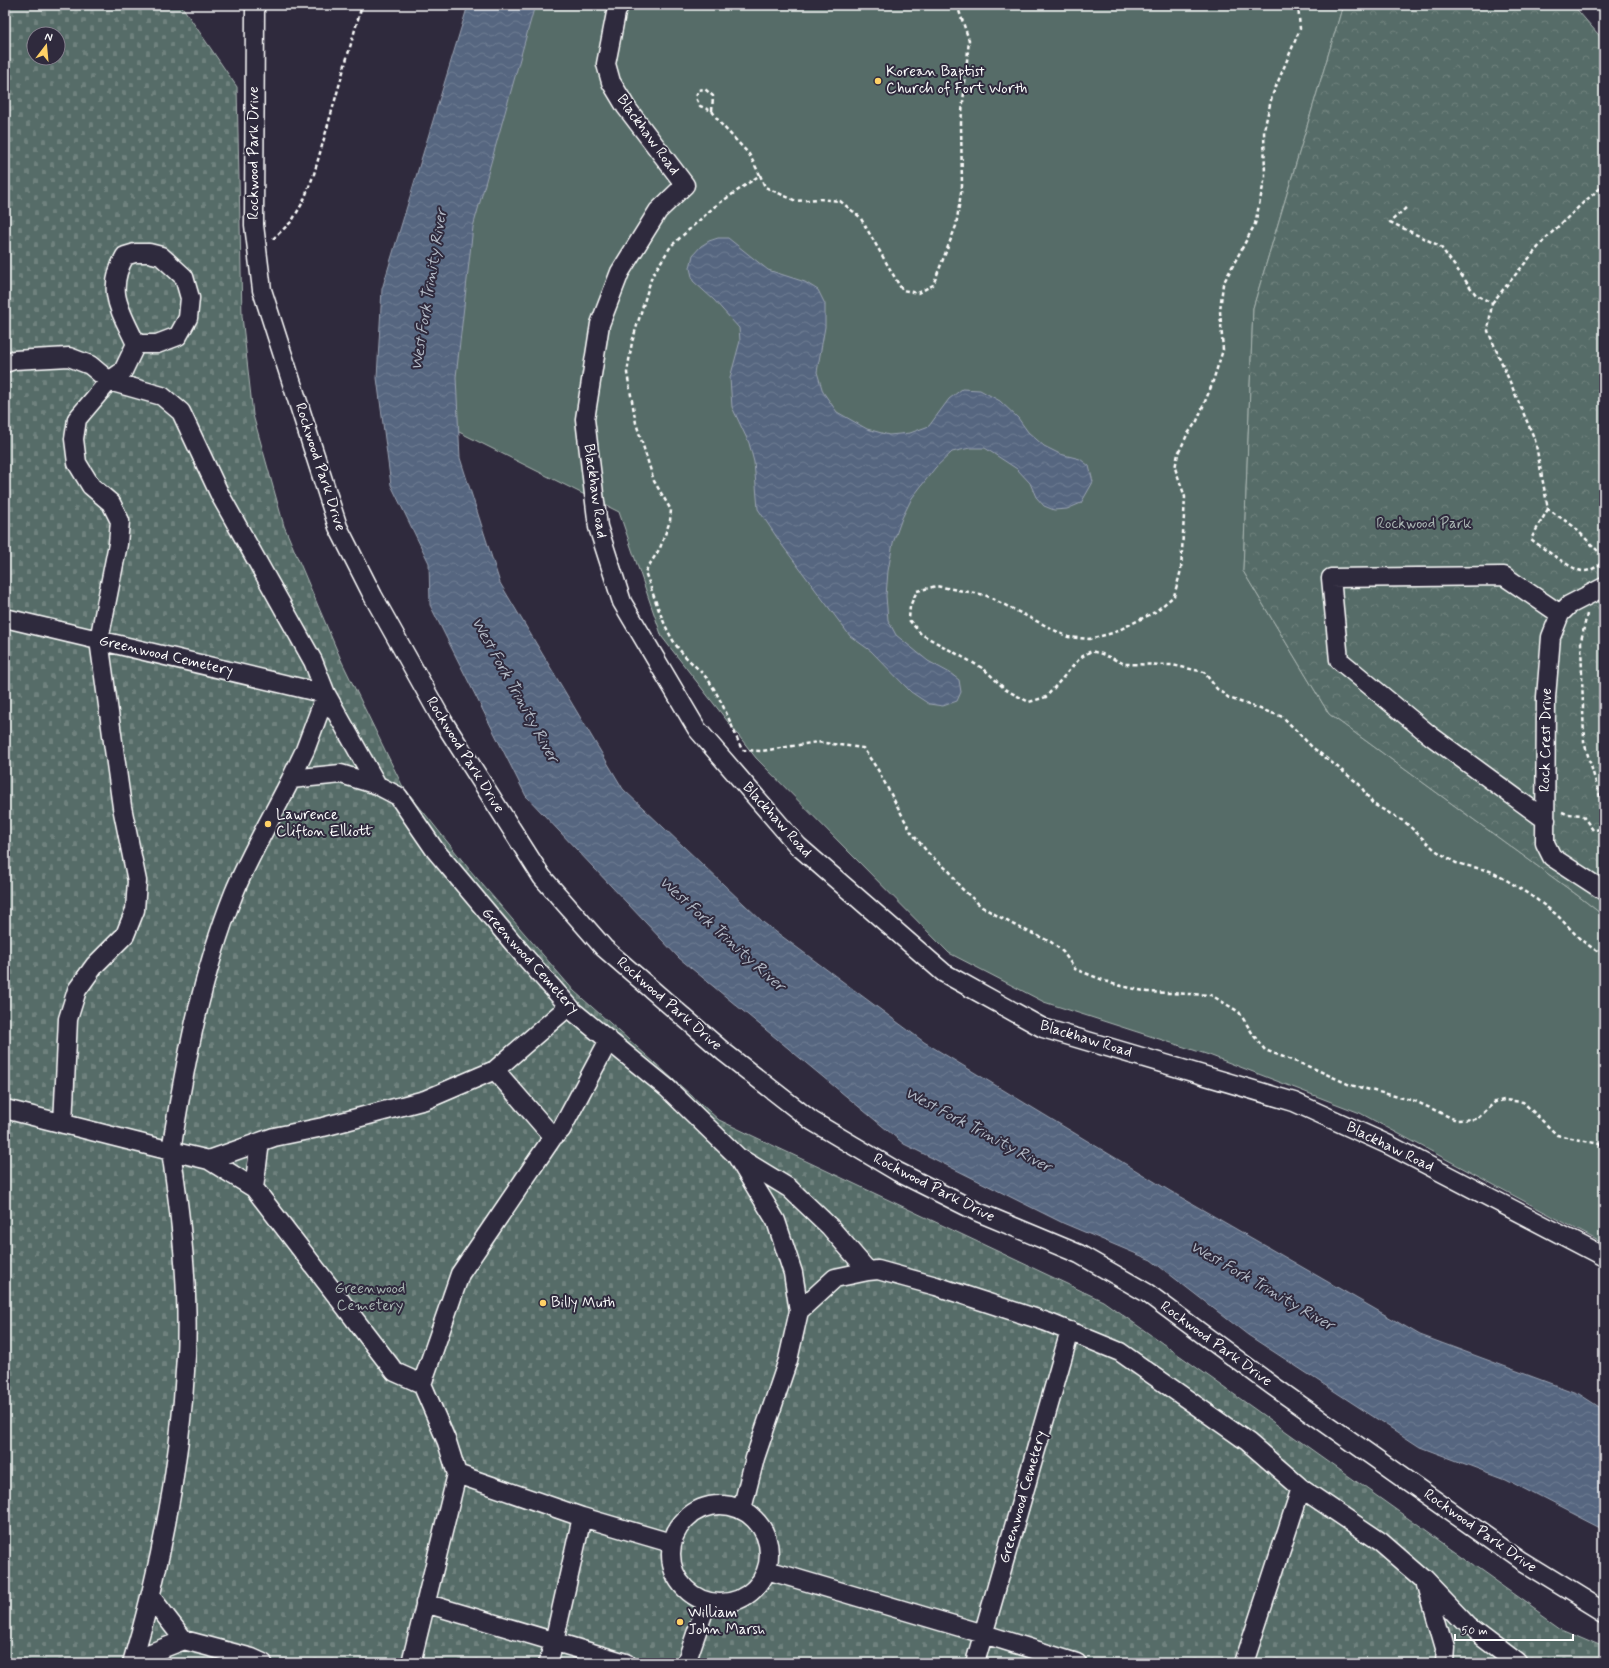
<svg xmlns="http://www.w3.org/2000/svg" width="1609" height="1668" viewBox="0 0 1609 1668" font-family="Mynerve,sans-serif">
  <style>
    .green { fill: #566c67; stroke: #aab6b3 }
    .forest { fill: url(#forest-crowns); stroke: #aab6b3 }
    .cemetery { fill: url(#cemetery-stones); stroke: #aab6b3; fill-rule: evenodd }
    .water { fill: url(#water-waves); stroke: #9aa3b3 }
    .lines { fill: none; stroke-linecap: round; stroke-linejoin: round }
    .minor-casing { stroke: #fff; stroke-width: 21 }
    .path { stroke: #fff; stroke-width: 2.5; stroke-dasharray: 4 3; stroke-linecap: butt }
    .minor { stroke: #2f2a3d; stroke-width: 18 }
    .poi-dot { fill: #ffd166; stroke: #2f2a3d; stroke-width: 1.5 }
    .labels { text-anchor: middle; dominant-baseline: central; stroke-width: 4; stroke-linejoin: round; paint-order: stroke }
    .poi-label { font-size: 15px; fill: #fff; stroke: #2f2a3d; text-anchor: start }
    .street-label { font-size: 15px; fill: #fff; stroke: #2f2a3d }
    .park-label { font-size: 15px; fill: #aab6b3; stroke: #2f2a3d }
    .water-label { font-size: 16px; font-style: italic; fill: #b3bac6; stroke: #2f2a3d }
  </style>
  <defs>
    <pattern id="forest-crowns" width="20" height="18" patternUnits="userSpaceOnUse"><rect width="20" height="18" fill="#566c67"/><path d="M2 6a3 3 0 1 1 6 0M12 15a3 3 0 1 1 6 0" fill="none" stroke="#6f827e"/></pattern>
    <pattern id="cemetery-stones" width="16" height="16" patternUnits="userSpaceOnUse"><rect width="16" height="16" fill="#566c67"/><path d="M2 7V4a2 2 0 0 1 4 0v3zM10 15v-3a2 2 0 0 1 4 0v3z" fill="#6f827e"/></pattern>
    <pattern id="water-waves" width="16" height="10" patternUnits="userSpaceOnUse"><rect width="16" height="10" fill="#566680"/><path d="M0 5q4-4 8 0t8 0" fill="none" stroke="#6f7d93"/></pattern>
  </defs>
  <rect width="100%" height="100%" fill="#2f2a3d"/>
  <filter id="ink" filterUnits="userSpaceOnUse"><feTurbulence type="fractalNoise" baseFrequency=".025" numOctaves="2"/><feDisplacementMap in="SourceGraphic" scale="8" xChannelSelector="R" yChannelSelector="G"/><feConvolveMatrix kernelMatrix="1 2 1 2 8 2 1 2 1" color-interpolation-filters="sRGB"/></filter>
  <g filter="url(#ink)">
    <!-- green -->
    <path class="green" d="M529,5H1343L1253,308L1243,571L1329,714L1577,895L1604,916V1244L1360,1113L1209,1055L1044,1002L949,953L756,758L662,637L619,512L451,428L445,304Z"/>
    <!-- forest -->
    <path class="forest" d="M1343,5H1573L1604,41V916L1577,895L1329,714L1243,571L1253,308Z"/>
    <!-- cemetery -->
    <path class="cemetery" d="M5,5H181L237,87L242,316L253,415L284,526L342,662L402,785L469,869L574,991L719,1120L1103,1301L1562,1628L1604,1646V1663H5ZM34,34H58V58H34Z"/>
    <!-- water -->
    <path class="water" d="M468,5H535L473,227L456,377L460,458L500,583L623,789L764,923L924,1042L1170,1191L1420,1335L1579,1394L1604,1410V1530L1505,1479L1420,1447L1248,1335L1151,1260L1063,1223L904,1144L679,958L526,796L430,605L429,563L391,485L377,378L382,289Z
      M718,238H728L768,270L805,282L818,290L825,304V327L817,372L823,392L837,412L867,429L889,435L910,433L929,426L949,399L962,389L980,390L1000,401L1018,418L1028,432L1044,446L1060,454L1080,459L1089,466L1093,482L1081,503L1067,509L1054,510L1044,506L1036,497L1030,483L1017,469L985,448H970L952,452L935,468L912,498L902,518L893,543L888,571L886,596L888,620L896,635L928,661L950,673L959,680L961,692L957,701L943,706L929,704L911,692L871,651L850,636L782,545L758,509L754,462L749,443L732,407L730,378L740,341L739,328L714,300L693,281L690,268L693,255L701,246L709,241Z"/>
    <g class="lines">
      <!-- minor casing -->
      <g class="minor-casing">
        <path id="minor" d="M255,5L254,225L262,290L338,527L373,596L441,718L542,877L604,948L725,1053L812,1121L898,1172L978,1212L1079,1254L1147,1293L1273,1386L1521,1561L1604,1612
          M619,5L616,13L606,64L611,82L626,107L685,185L658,211L620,272L600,324L585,419L598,527L622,602L697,729L798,846L944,973L1043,1028L1294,1102L1389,1145L1604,1257
          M5,363L14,360L69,357L90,365L109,381L162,396L181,412L220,495L313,661L326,694L305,750L291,779L341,774L377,785L398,796L435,850L525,957L574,1012L667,1088L736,1155L776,1221L793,1273L799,1311L788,1360L755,1458L742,1509
          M1604,587L1569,605L1560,614L1551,637L1546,697L1545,843L1552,857L1604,891
          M5,618L326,694L377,785
          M291,779C272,817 250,854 234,893C201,976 185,1063 171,1151L209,1160L274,1137L323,1127L425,1100L495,1070L569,1006
          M1546,820L1431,736L1339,660L1331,578L1504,576L1560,614
          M495,1070L553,1137
          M5,1109L171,1151C181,1219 189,1287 186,1356C181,1460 162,1563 132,1663
          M63,1124L68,1019L77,990L95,965L125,935L135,910L137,881L122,807L99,640L118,544L120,521L111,503L91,486L77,463L74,439L77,419L109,381L123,371L136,344H157L178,336L188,318L190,298L184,277L161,256L149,253H135L125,256C105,292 121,311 136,344
          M738,1157L789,1188L830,1227L868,1271L878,1270L936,1286L1047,1322L1120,1352L1248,1442L1301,1488L1381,1542L1426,1581L1469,1626L1518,1663
          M209,1160L254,1188L395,1372L422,1384
          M254,1188L260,1142
          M799,1311L835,1278L868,1271
          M457,1474L582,1517L671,1543
          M671 1554a49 49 0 1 1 98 0a49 49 0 1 1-98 0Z
          M767,1570L984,1634L1077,1663
          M1427,1586L1445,1648L1444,1663
          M151,1597L184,1640L252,1658L263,1663
          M425,1603L626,1663
          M133,1660L184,1640
          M411,1663L457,1474L447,1442L422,1384L460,1274L553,1137L561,1130L609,1040
          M548,1663L554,1642L582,1517
          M686,1663L707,1602
          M975,1663L1070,1331
          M1244,1663L1301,1488"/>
      </g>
      <!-- path -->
      <path class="path" d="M1298,5L1300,29L1272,96L1264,130L1265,177L1255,224L1223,284L1220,311L1223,350L1211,387L1197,421L1187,435L1178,454L1175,468L1185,497L1181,570L1174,596L1155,612L1113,633L1089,639L1068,637L985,595L936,586L917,591L910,606L909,620L921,634L984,669L1006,690L1029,702L1046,697L1080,658L1091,651L1102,654L1125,664L1172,665L1204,672L1217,689L1229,698L1283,717L1312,747L1359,784L1373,804L1405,822L1435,850L1456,863L1490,871L1508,881L1536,899L1557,915L1581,940L1604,956
        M712,111L713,96L705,89L698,90L696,98L700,106L712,111L720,123L749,154L760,175L714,207L671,246L652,276L632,342L627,373L636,423L654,481L671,510L670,521L660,548L645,572C654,595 661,621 674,642C683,657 699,668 709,681C723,702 732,727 742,750L762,751L817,742L863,748L878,770L911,832L929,854L950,872L960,887L982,907L1014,925L1051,942L1063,952L1075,969L1113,984L1148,992L1211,995L1239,1012L1254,1036L1265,1050L1315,1069L1350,1085L1415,1101L1456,1120L1477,1119L1495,1102L1504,1100L1523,1102L1557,1135L1604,1145
        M760,175L765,187L796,201L819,199L840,201L860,217L902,290L918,293L933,285L956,226L962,186L961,123L969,40L957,5
        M1406,208L1390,222L1440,246L1476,295L1492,303L1488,331L1535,440L1548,509L1573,526L1604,557
        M273,239L292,221L303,202L314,174L362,5
        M1492,303L1545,239L1584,202L1604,185
        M1548,509L1531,539C1540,546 1572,570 1582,571C1590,572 1598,566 1604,561
        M1587,614L1581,641L1584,742L1604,810
        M1562,812L1567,814L1582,815L1593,830L1604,829"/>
      <!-- minor -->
      <use href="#minor" class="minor"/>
    </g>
  </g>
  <!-- markers -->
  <g class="poi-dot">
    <circle cx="878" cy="81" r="4"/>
    <circle cx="268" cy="824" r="4"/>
    <circle cx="543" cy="1303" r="4"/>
    <circle cx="680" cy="1622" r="4"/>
  </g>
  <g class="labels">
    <!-- poi labels -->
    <g class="poi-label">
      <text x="886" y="72">Korean Baptist<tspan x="886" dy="17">Church of Fort Worth</tspan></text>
      <text x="276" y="815">Lawrence<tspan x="276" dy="17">Clifton Elliott</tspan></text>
      <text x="551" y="1303">Billy Muth</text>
      <text x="688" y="1613">William<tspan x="688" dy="17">John Marsh</tspan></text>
    </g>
    <!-- street labels -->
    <g class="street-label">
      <text transform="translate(648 135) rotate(54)">Blackhaw Road</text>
      <text transform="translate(254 153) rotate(-90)">Rockwood Park Drive</text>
      <text transform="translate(320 467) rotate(72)">Rockwood Park Drive</text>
      <text transform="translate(595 491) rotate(82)">Blackhaw Road</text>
      <text transform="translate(166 656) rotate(13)">Greenwood Cemetery</text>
      <text transform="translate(1546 740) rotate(-89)">Rock Crest Drive</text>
      <text transform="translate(465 755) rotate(58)">Rockwood Park Drive</text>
      <text transform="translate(777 820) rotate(48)">Blackhaw Road</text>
      <text transform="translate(530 961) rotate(48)">Greenwood Cemetery</text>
      <text transform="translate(669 1004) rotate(41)">Rockwood Park Drive</text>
      <text transform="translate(1086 1039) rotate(17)">Blackhaw Road</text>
      <text transform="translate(1390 1147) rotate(26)">Blackhaw Road</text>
      <text transform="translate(934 1188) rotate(27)">Rockwood Park Drive</text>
      <text transform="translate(1216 1344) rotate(36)">Rockwood Park Drive</text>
      <text transform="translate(1023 1497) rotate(-74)">Greenwood Cemetery</text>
      <text transform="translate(1480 1531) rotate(35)">Rockwood Park Drive</text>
    </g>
    <!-- park labels -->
    <g class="park-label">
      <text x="1424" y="524">Rockwood Park</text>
      <text x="370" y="1289">Greenwood<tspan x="370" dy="17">Cemetery</tspan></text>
    </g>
    <!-- water labels -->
    <g class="water-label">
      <text transform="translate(429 290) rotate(-81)">West Fork Trinity River</text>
      <text transform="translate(515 690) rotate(61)">West Fork Trinity River</text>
      <text transform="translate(722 934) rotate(42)">West Fork Trinity River</text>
      <text transform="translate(978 1130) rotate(28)">West Fork Trinity River</text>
      <text transform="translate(1262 1286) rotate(30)">West Fork Trinity River</text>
    </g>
  </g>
  <!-- margin -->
  <rect width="1609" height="1668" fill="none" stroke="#2f2a3d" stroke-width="20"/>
  <rect x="10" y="10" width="1589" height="1648" fill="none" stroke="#fff" stroke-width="1.5" filter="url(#ink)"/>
  <!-- north arrow -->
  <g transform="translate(46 46) rotate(16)"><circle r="19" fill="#2f2a3d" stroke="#827f8b"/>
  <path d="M0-3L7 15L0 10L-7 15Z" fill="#ffd166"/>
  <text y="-6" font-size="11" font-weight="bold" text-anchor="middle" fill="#ffffff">N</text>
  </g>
  <!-- scale -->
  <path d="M1455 1634v6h118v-6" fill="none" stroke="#ffffff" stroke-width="2"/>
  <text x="1461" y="1634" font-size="12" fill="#ffffff" stroke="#2f2a3d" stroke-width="3" paint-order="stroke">50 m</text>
</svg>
